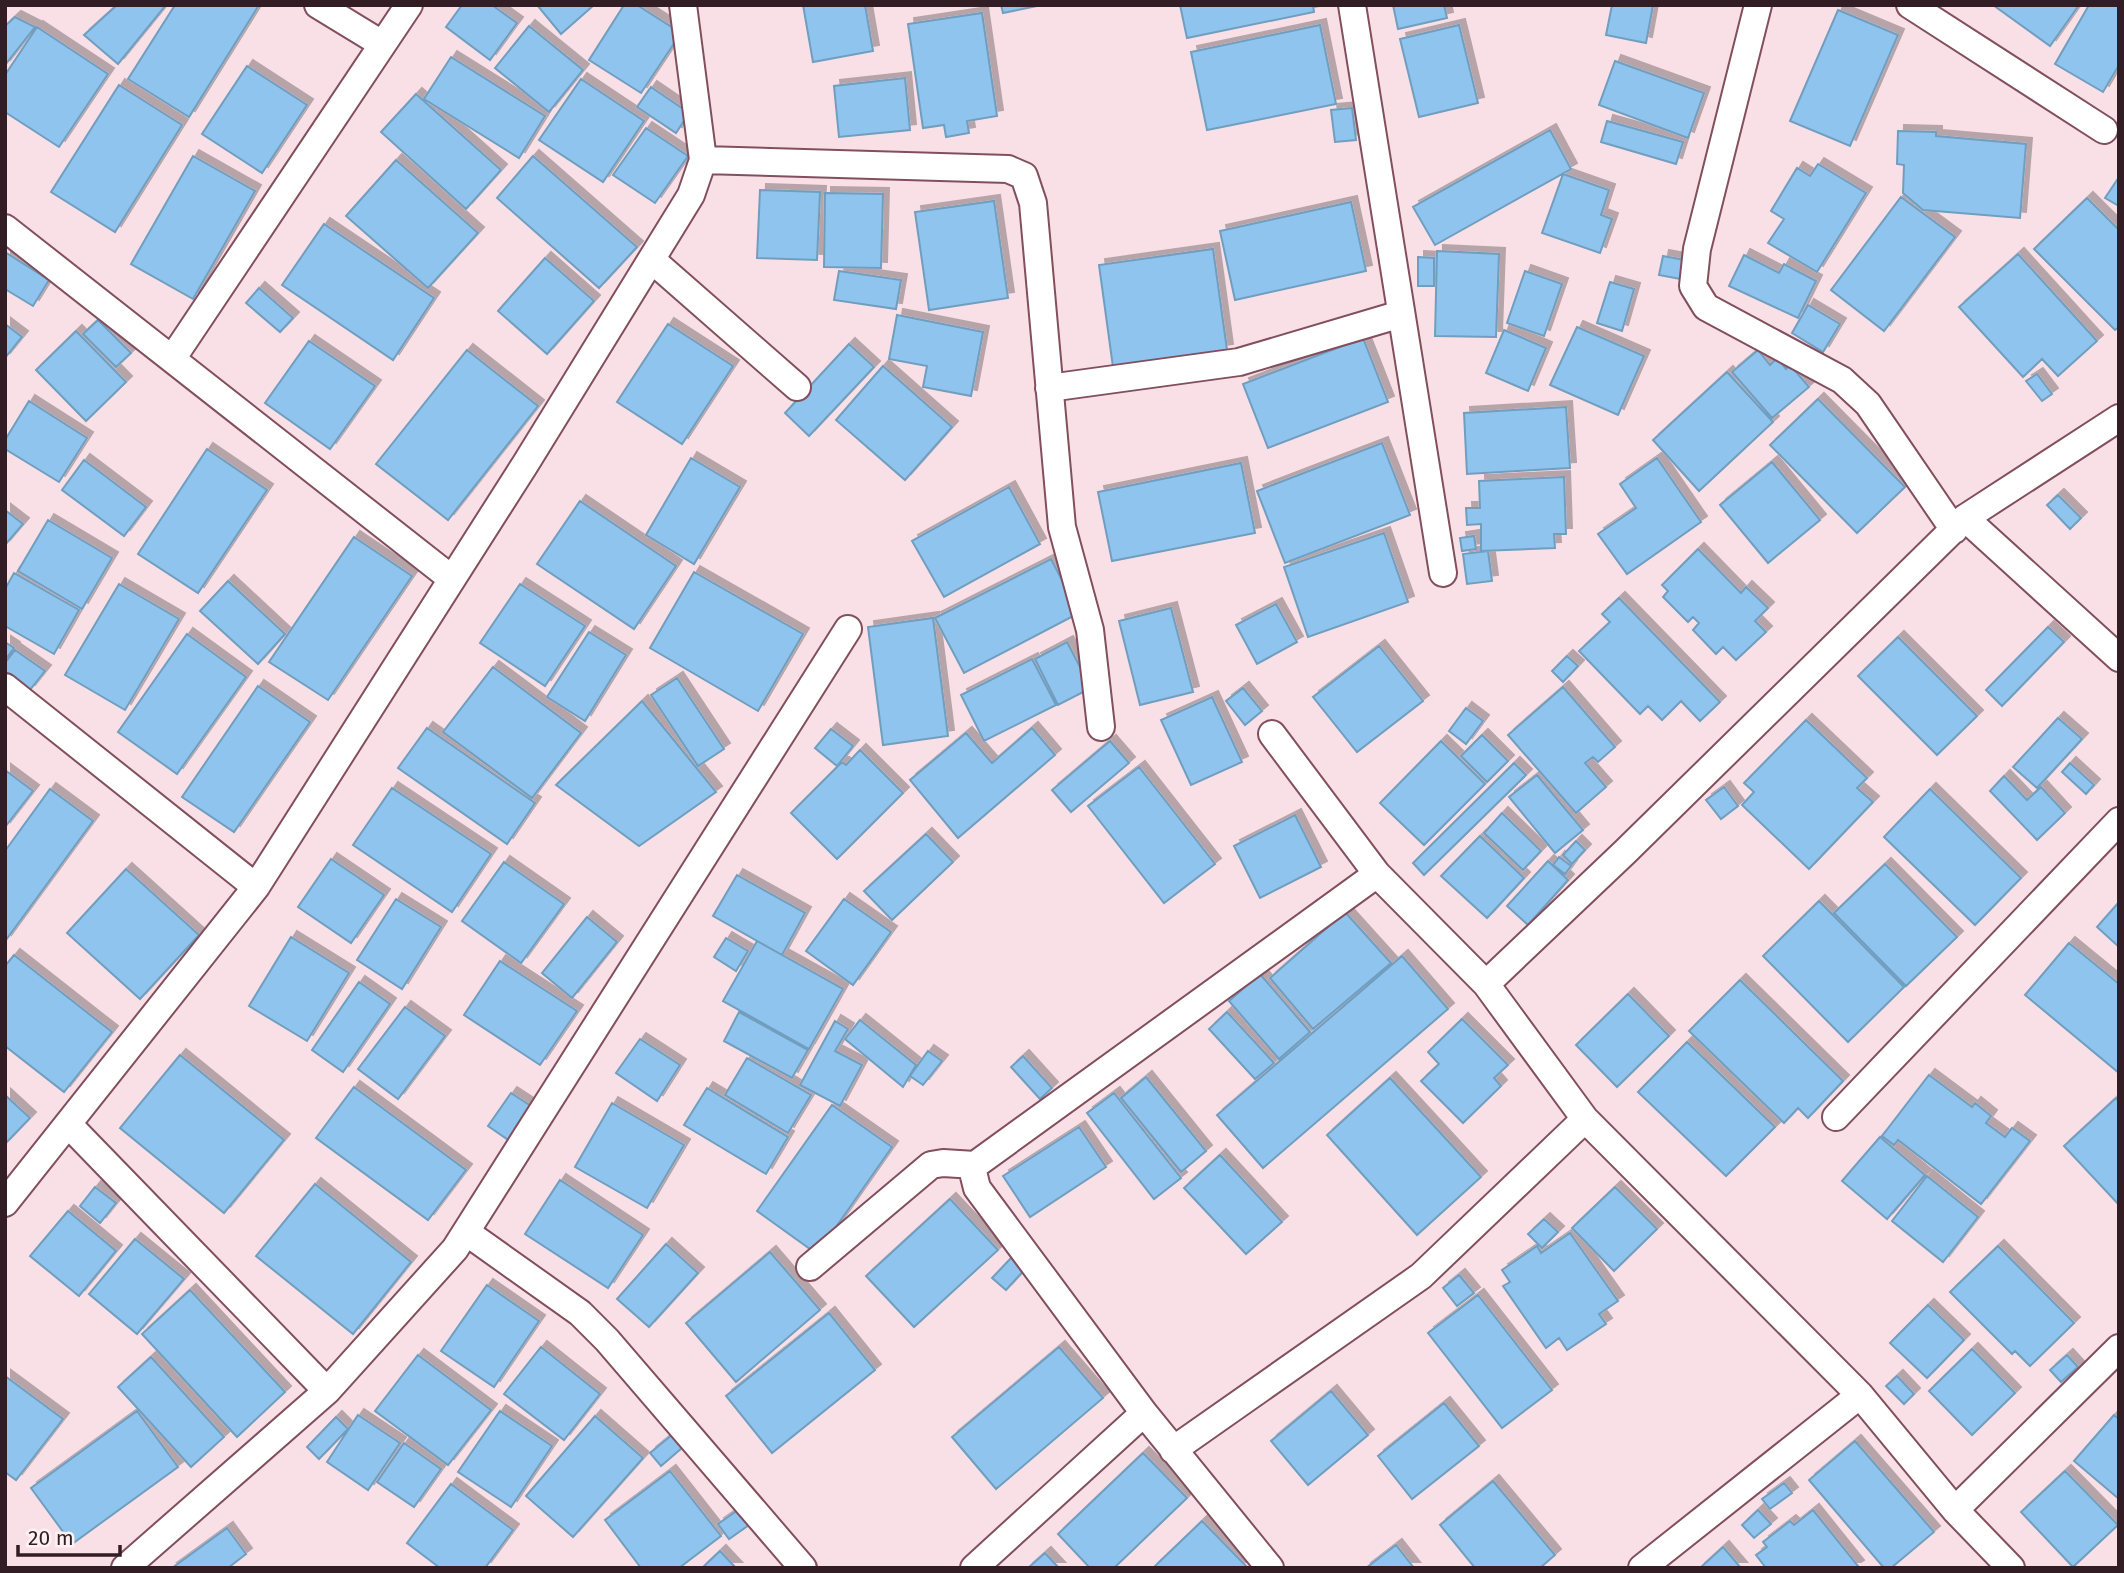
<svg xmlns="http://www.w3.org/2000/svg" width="2124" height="1573" viewBox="0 0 2124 1573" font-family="'Fira Sans',sans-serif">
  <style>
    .building { fill: #8ec4ed; stroke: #719ebf; stroke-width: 2; filter: url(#shadow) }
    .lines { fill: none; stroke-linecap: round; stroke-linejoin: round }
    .minor-casing { stroke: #814f5e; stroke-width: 30 }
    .minor { stroke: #fff; stroke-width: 26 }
  </style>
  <defs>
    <filter id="shadow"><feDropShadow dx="6" dy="-6" stdDeviation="0" flood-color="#0004"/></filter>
  </defs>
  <rect width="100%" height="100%" fill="#f9e0e6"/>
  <!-- building -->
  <path class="building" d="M117,5H166L118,64L84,35Z
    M175,5H259L189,117L128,79Z
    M462,5H492L517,23L490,60L446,27Z
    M537,5H594L561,34Z
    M624,5H637L681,33L641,93L589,60Z
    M803,5H865L873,51L813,62Z
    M1001,5H1042L1003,13Z
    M1180,5H1313L1314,12L1187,38Z
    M1393,5H1444L1447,18L1398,29Z
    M1612,5H1653L1646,43L1606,35Z
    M1993,5H2079L2050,46Z
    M2089,5H2119V65L2103,92L2055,64Z
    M1838,10L1898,35L1850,146L1790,121Z
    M982,13L997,116L967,121L969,133L946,137L944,125L923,128L908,24Z
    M15,17L35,27L5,65V26Z
    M1320,25L1336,104L1207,130L1191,52Z
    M1459,25L1478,103L1419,117L1400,39Z
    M529,26L583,70L549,112L495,68Z
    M37,27L108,74L59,147L5,112V75Z
    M451,57L545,116L519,158L424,99Z
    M1615,61L1704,93L1688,138L1599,105Z
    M247,66L307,105L262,173L202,134Z
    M905,78L910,130L839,137L834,86Z
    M581,79L644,121L603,182L539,140Z
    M119,85L182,125L115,232L51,192Z
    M651,87L689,113L676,133L637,107Z
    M416,94L501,170L466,209L381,132Z
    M1352,108L1356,140L1335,142L1331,110Z
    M1607,121L1683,142L1676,164L1601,142Z
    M646,128L688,156L655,203L613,175Z
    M1550,130L1571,169L1435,245L1413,207Z
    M1898,131L1936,132V136L2026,144L2020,218L1923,210L1903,193L1904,165L1897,164Z
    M193,156L255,191L193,299L131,264Z
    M533,156L637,247L599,288L497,198Z
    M396,160L478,233L428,288L346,216Z
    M1818,164L1866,193L1817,272L1768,243L1784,219L1771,211L1797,168L1810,176Z
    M1563,174L1609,190L1601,215L1612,219L1600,253L1542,233Z
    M2119,177V206L2105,198Z
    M760,190L820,192L817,260L757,258Z
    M825,193L883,194L881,268L824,267Z
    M1901,197L1955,237L1884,331L1831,290Z
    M2087,198L2119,230V327L2115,330L2034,249Z
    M994,201L1008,298L929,310L915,212Z
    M1351,202L1366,271L1235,300L1220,231Z
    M324,224L434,298L393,360L282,285Z
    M1213,249L1227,350L1113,367L1099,265Z
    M1437,251L1499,254L1496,337L1435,336Z
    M5,252L49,280L33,306L5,289Z
    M2018,254L2097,341L2058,376L2042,359L2023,377L1959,307Z
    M1744,255L1779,273L1784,264L1816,281L1798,318L1729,286Z
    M1663,256L1690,261L1686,280L1659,275Z
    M1418,257L1434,258V286H1418Z
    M545,258L594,301L547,354L498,311Z
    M839,271L901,280L896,309L834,300Z
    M1525,271L1562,284L1544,336L1507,323Z
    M1610,282L1634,289L1622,331L1597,323Z
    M259,288L293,318L280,332L246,303Z
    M1808,305L1840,324L1823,352L1792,333Z
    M897,315L983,332L971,396L923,387L927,366L889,359Z
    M98,320L131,353L116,367L83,334Z
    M5,324L22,337L5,358Z
    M668,324L733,366L682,444L617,402Z
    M1577,327L1644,356L1618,415L1550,385Z
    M1504,330L1546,348L1528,391L1486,373Z
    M76,331L126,382L86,421L36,370Z
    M1363,338L1388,402L1268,448L1243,384Z
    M309,341L375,386L330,449L265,403Z
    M849,344L874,367L809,436L785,413Z
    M467,350L538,406L448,520L376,464Z
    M1758,350L1770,365L1777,358L1786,369L1790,365L1809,387L1772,418L1732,372Z
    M883,366L952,427L905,480L836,420Z
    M1727,372L1773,422L1699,491L1653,440Z
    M2037,374L2052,394L2042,401L2026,381Z
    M1818,399L1905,487L1857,533L1770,445Z
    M29,401L87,438L59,482L5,449V440Z
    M1566,407L1570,468L1467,474L1464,413Z
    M1382,443L1410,515L1285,563L1257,491Z
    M207,449L267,490L198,593L138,554Z
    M691,458L740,487L694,564L646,535Z
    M1657,458L1701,522L1627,574L1598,534L1636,508L1620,484Z
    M84,460L146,507L124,536L62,490Z
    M1772,462L1820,520L1768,563L1720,505Z
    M1241,463L1255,533L1112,561L1098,492Z
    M1564,477L1566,534H1554L1555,548L1481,551V524L1467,525L1466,508H1480L1479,481Z
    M1009,487L1040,544L944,597L912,541Z
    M2058,495L2081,518L2070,529L2047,505Z
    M580,501L676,566L634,629L537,564Z
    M5,510L23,524L5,545Z
    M48,520L112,558L82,609L18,571Z
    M1384,533L1408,602L1308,637L1284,567Z
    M1474,536L1476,549L1462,551L1460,538Z
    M354,537L412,576L328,700L269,662Z
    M1698,549L1741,593L1746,587L1768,608L1755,621L1766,632L1736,660L1723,647L1716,654L1693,630L1699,623L1693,617L1688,622L1663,597L1668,591L1662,585Z
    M1488,551L1492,581L1467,584L1463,554Z
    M1051,559L1079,613L964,673L935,618Z
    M694,572L803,634L758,711L650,648Z
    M14,573L79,610L54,654L5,626V589Z
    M228,581L285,634L258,664L200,611Z
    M119,584L179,619L125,710L65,675Z
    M520,584L585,626L545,686L480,643Z
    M1619,598L1720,702L1700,721L1681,701L1662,720L1648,706L1640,714L1579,651L1610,622L1602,614Z
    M1276,604L1297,642L1257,664L1236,625Z
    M1171,608L1193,692L1140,705L1119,621Z
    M933,618L948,736L883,745L868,627Z
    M2048,627L2064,642L2002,706L1986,690Z
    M589,632L626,655L585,721L547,697Z
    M187,634L246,677L177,774L118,732Z
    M1898,637L1977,716L1937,755L1858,676Z
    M5,642L14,648L5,660Z
    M1067,642L1091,688L1058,705L1035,659Z
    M1379,646L1423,701L1357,752L1313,697Z
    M15,650L45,671L29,691L5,673V663Z
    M1567,656L1578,666L1563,682L1552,671Z
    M1032,659L1056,705L984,741L961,695Z
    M493,667L581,733L532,798L443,732Z
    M677,678L724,749L698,766L651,695Z
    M258,686L310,722L234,832L182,797Z
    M1563,687L1615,747L1598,762L1593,757L1585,763L1606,787L1576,813L1508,735Z
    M1243,688L1262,711L1245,725L1226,701Z
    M1212,697L1242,762L1191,785L1161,720Z
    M642,701L716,792L639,846L556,785Z
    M1466,708L1483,721L1466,744L1449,731Z
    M2058,718L2082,739L2037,788L2013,767Z
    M1806,720L1867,778L1857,788L1873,802L1809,869L1742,805L1754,792L1744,783Z
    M427,728L535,803L507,844L398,768Z
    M1032,728L1055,755L958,838L910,780L966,733L992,763Z
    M831,729L853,746L837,766L815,748Z
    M1482,735L1508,761L1487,782L1461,756Z
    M1110,741L1129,763L1071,812L1052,790Z
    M1441,741L1485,784L1424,845L1380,803Z
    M860,750L903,793L837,859L791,813L842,762L846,765Z
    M1514,763L1526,775L1424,875L1413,863Z
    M2070,763L2094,785L2086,794L2062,772Z
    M1139,767L1215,864L1164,903L1088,806Z
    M5,770L33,791L5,827Z
    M1537,775L1583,830L1555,853L1509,797Z
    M2004,776L2027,800L2041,787L2065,813L2037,840L1990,791Z
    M1724,787L1738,806L1721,819L1706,800Z
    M392,788L491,854L452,912L353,845Z
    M50,789L93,821L6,940L5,851Z
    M1930,789L2021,878L1975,925L1884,837Z
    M1502,813L1541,851L1523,870L1484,833Z
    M1295,815L1321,867L1260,898L1234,846Z
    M926,834L953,862L892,920L864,891Z
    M1480,836L1524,878L1487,918L1441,876Z
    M1576,841L1585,850L1572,864L1563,855Z
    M1559,857L1571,866L1565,874L1553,865Z
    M331,859L384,895L351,943L298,907Z
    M1548,861L1568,880L1528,925L1507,906Z
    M504,862L564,904L521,963L462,921Z
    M1885,864L1957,937L1906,986L1834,913Z
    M126,869L199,935L140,999L67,933Z
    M737,875L805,913L782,955L713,916Z
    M396,899L441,927L402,989L357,960Z
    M844,899L891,932L853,985L806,951Z
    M1819,901L1904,987L1848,1042L1763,956Z
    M2119,902V947L2097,927Z
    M1345,912L1391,963L1313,1029L1270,978Z
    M587,917L617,942L572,998L542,973Z
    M291,937L349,973L307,1041L249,1006Z
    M726,938L748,951L736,971L714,957Z
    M757,941L843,989L809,1049L723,1001Z
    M2069,943L2119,984V1073L2025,995Z
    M14,955L112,1032L64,1092L5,1046V966Z
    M1402,956L1448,1009L1263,1168L1217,1115Z
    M500,961L577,1011L540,1065L464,1015Z
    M1260,974L1310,1032L1279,1059L1229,1001Z
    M1740,980L1843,1081L1808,1118L1798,1108L1784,1123L1689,1031Z
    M359,982L390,1004L343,1072L312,1050Z
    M1628,994L1669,1036L1617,1087L1576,1045Z
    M405,1007L445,1036L398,1099L358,1069Z
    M739,1012L808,1050L792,1078L724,1041Z
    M1227,1012L1274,1063L1255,1079L1209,1029Z
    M1462,1019L1508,1065L1494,1078L1501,1086L1463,1123L1421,1081L1439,1064L1428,1052Z
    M860,1020L916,1065L903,1087L845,1039Z
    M835,1021L848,1029L835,1051L862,1065L840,1106L800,1085Z
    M640,1039L680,1065L657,1101L616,1073Z
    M1687,1042L1775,1127L1726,1176L1638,1092Z
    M928,1051L942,1061L923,1085L910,1076Z
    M180,1055L284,1140L224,1213L120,1128Z
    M1023,1056L1052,1088L1040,1099L1011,1067Z
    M747,1058L811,1095L788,1133L725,1095Z
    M1929,1075L1972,1107L1975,1103L1991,1116L1986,1123L2005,1137L2012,1128L2030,1141L1981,1204L1898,1140L1894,1145L1882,1136Z
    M1146,1077L1206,1151L1181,1172L1121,1098Z
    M1390,1078L1481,1177L1417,1235L1327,1135Z
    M354,1087L466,1170L428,1220L316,1138Z
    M707,1088L788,1137L766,1174L684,1125Z
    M511,1093L534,1108L511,1142L488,1126Z
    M1114,1093L1181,1178L1154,1199L1087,1113Z
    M5,1095L30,1118L5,1144Z
    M2116,1098L2119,1102V1205L2064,1146Z
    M612,1103L684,1145L647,1208L575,1167Z
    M832,1105L892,1147L817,1254L757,1211Z
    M1079,1127L1106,1167L1030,1217L1003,1176Z
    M1880,1137L1925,1175L1887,1219L1842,1181Z
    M1220,1155L1282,1222L1246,1254L1184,1188Z
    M1927,1176L1978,1217L1943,1262L1892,1221Z
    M560,1180L643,1235L608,1288L525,1234Z
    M315,1184L411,1262L353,1334L256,1256Z
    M95,1187L116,1203L100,1223L80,1206Z
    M1615,1187L1657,1229L1614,1271L1572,1228Z
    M950,1199L998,1250L914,1327L866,1276Z
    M68,1211L116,1251L79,1296L30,1256Z
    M1544,1219L1558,1232L1542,1248L1528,1234Z
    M1570,1233L1618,1301L1599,1314L1606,1324L1567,1350L1559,1338L1546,1348L1503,1286L1510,1282L1502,1270L1537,1246L1541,1253Z
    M135,1239L184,1279L137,1334L89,1294Z
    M666,1244L698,1273L649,1327L617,1299Z
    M1998,1246L2074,1323L2030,1366L2015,1351L2012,1354L1950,1292Z
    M770,1252L820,1310L736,1382L686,1323Z
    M1014,1255L1027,1267L1006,1290L992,1278Z
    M1459,1275L1474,1293L1457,1306L1443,1288Z
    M487,1285L539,1321L494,1387L441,1351Z
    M190,1290L285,1392L237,1437L142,1334Z
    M1478,1295L1552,1390L1502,1428L1428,1333Z
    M1928,1305L1964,1340L1927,1378L1890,1343Z
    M829,1313L875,1370L772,1453L726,1396Z
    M541,1347L600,1394L564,1440L504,1394Z
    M1059,1347L1103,1398L996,1489L952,1437Z
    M1972,1349L2015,1393L1972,1435L1929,1391Z
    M418,1355L491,1410L448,1465L375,1411Z
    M2067,1355L2078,1367L2061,1382L2050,1370Z
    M151,1357L224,1437L191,1467L118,1387Z
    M5,1376L63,1419L16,1480L5,1472Z
    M1897,1376L1914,1394L1904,1404L1886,1386Z
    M1331,1391L1368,1435L1308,1485L1271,1441Z
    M1444,1403L1479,1446L1412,1499L1378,1456Z
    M137,1411L178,1467L72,1544L31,1488Z
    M500,1411L552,1446L511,1507L458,1472Z
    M358,1415L400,1443L368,1490L327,1462Z
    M2114,1415L2119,1419V1499L2074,1461Z
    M595,1416L643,1458L573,1537L526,1496Z
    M336,1417L348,1429L319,1459L307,1447Z
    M673,1434L683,1447L661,1466L650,1453Z
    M1855,1441L1934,1532L1891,1568H1884L1809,1480Z
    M404,1443L441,1469L414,1507L377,1482Z
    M1143,1453L1187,1498L1114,1568H1090L1058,1534Z
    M670,1471L721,1536L679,1568H641L605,1520Z
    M2065,1471L2118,1525L2073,1567L2021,1512Z
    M1493,1481L1555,1555L1540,1568H1475L1440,1525Z
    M1784,1483L1792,1493L1770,1509L1762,1499Z
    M451,1484L513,1530L485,1568H440L407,1543Z
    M738,1510L749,1525L729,1539L718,1524Z
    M1758,1510L1771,1524L1754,1538L1742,1525Z
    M1813,1510L1858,1566L1855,1568H1766L1756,1555L1767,1547L1763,1542L1790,1521L1794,1525Z
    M1202,1521L1248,1568H1153Z
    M227,1528L246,1554L228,1568H172Z
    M1396,1545L1414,1568H1366Z
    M1723,1547L1741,1568H1700Z
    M720,1551L736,1568H702Z
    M1045,1553L1059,1568H1028Z"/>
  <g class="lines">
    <!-- minor casing -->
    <g class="minor-casing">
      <path id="minor" d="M318,5L382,44
        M1352,5L1443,573
        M1758,5L1697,249L1693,286L1706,307L1842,380L1868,404L1954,530
        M1910,5L2104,130
        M703,160L1008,169L1024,176L1033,203L1062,527L1090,630L1101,727
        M5,228L452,579
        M652,260L797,387
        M172,359L409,5
        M1049,388L1239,362L1401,314
        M1965,518L2119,658
        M5,687L256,887
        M1272,734L1377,874L1486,984L1625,852L1965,518L2119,418
        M1486,984L1585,1119L1860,1395L1955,1510L2011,1568
        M1836,1117L2119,821
        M68,1124L327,1391
        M5,1203L256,887L526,463L691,195L703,160L683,5
        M466,1232L580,1313L607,1340L803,1568
        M810,1267L931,1165L943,1163L975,1165
        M1173,1450L1421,1276L1585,1119
        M1955,1510L2119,1348
        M125,1568L327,1391L455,1249L848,629
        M974,1568L1144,1413
        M1270,1568L1144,1413L977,1188L973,1172L975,1165L1377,874
        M1642,1568L1860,1395"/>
    </g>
    <!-- minor -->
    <use href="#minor" class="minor"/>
  </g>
  <!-- border -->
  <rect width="2124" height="1573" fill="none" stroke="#331d24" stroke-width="14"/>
  <!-- scale -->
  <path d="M18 1545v10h102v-10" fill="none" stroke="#331d24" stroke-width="3.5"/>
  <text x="28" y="1545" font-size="21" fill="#331d24" stroke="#fef1f4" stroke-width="5" paint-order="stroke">20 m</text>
</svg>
